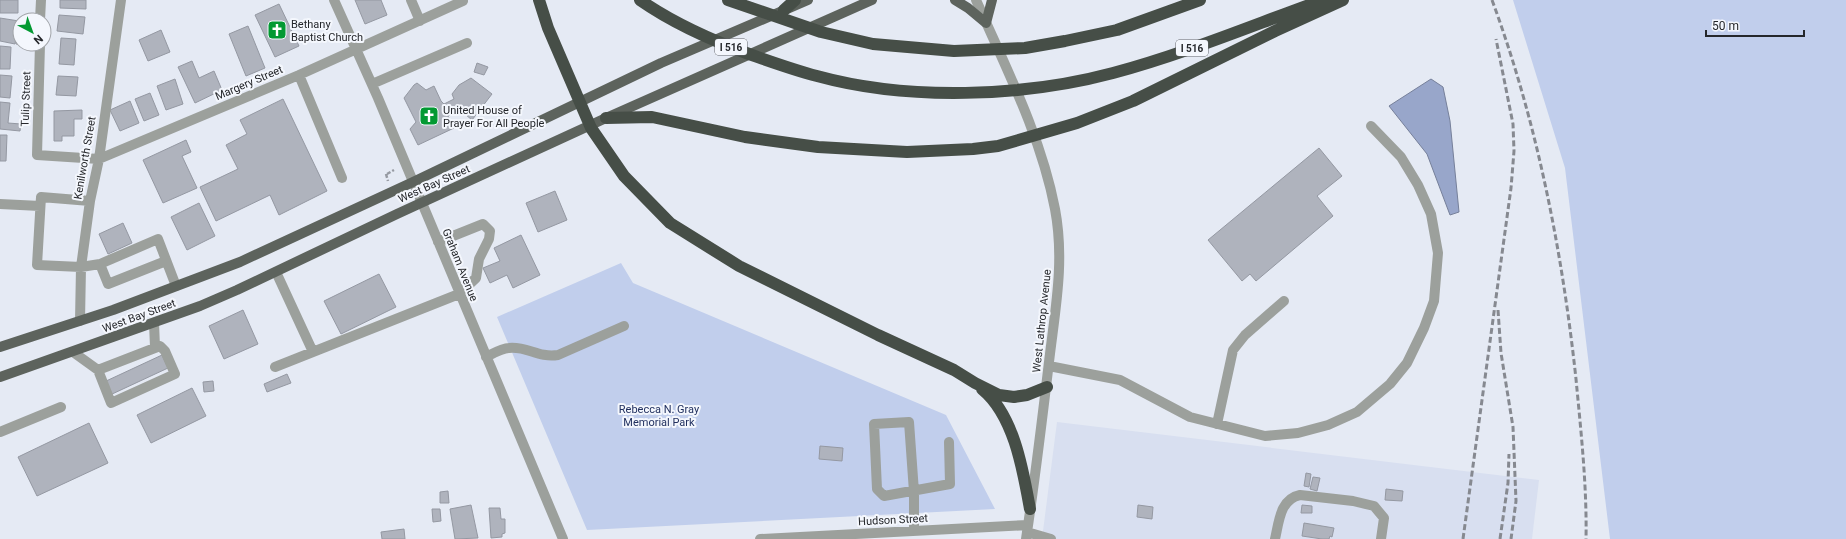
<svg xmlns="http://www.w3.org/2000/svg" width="1846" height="539" viewBox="0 0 1846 539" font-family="Roboto,sans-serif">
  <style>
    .built { fill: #d8dff0 }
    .green { fill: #c1ceec }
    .water { fill: #98a6ca; stroke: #76809a }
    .building { fill: #afb3bd; stroke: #9498a2 }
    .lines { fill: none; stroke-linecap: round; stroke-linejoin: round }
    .path { stroke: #969aa2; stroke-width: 2.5; stroke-dasharray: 4 2; stroke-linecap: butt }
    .minor { stroke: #9ca09c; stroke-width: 10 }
    .major { stroke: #5d635d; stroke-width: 10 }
    .highway { stroke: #464e47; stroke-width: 12 }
    .rail { stroke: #868990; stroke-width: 3; stroke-dasharray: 6 3; stroke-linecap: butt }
    .labels { text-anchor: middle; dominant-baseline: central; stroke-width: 4; stroke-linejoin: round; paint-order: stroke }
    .shield { fill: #f4f7fd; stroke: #63656a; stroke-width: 1 }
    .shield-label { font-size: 10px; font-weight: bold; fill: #25272b }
    .poi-label { font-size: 11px; fill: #25272b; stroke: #f4f7fd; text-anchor: start }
    .street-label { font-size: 11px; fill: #25272b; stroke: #f4f7fd }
    .park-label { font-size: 11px; fill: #21305f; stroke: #f4f7fd }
  </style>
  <rect width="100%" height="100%" fill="#e5eaf4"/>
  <!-- built -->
  <path class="built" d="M1057,422L1539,480L1532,539H1042Z"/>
  <!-- green -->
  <path class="green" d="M1513,0H1846V539H1610L1565,168Z
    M621,263L633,283L946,415L995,509L587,530L497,317Z"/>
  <!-- water -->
  <path class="water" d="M1431,79L1443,87L1450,121L1459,212L1450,215L1427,154L1389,106Z"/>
  <!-- building -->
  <path class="building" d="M0,0H18V13H0Z
    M60,0H86V9L60,8Z
    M355,0H381L387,15L365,24Z
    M279,4L299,46L275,57L255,15Z
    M59,15L85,17L83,34L57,31Z
    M0,18L19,21L15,44L0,41Z
    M248,26L265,68L246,76L229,34Z
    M161,30L170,52L148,61L139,40Z
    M17,35H20V44L29,45L16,44Z
    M61,38L76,39L74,65L59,64Z
    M0,46L11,47L10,69H0Z
    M192,61L199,78L214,71L222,90L195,103L178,67Z
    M477,63L488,67L484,75L474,72Z
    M0,75L12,76L10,98L0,97Z
    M58,76L78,77L76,96L56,95Z
    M471,78L492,94L472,120L459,109L448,116L454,128L418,145L410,129L416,122L404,98L414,85L417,83L426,90L434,86L441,101L444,104L454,99L452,94L459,85Z
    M175,79L183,104L166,110L157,86Z
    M150,93L159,115L144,121L135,99Z
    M283,99L327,191L279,215L270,195L216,221L200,187L238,169L226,145L247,134L240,120Z
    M130,101L139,123L120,131L110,110Z
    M0,102L10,103L8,123L21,124L20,131L0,129Z
    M82,110V119H74V136H62V141H54V111Z
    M0,135H7L6,161H0Z
    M186,140L191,152L182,156L197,188L163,203L143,160Z
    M1319,148L1342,176L1317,196L1333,216L1256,281L1250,274L1242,281L1208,240Z
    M555,191L567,220L538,232L526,203Z
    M199,203L215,236L187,250L171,217Z
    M123,223L132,243L108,254L99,234Z
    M521,235L540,275L513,288L507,275L490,283L483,268L500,261L494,248Z
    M379,274L396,307L341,334L324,301Z
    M243,310L258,344L224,359L209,326Z
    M162,355L168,368L110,395L104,382Z
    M287,374L291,383L267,392L264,384Z
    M213,381L214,391L204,392L203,382Z
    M192,388L206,416L151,443L137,415Z
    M89,423L108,463L37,496L18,457Z
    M820,446L843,448L842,461L819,459Z
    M1306,473L1311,474L1309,487L1304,486Z
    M1313,477L1320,478L1317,491L1310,489Z
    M1386,489L1403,491L1402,501L1385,500Z
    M448,491L449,503H440V492Z
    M471,505L478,538L455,539L450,509Z
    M1138,505L1153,507L1152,519L1137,517Z
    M1302,505L1312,506V513H1301Z
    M489,508H500L501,519H505V533L502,534V537L491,538Z
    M432,509H440L441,521L433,522Z
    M1304,523L1334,528L1332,537L1330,536L1329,539H1322L1302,536Z
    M404,529L405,539H382L381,532Z"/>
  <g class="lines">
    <!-- path -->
    <path class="path" d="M386,174L388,181
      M387,174L394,170"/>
    <!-- minor -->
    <path class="minor" d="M334,0L378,98L563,539
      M411,0L420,21
      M976,0C1006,68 1041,136 1055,209C1065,262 1055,310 1049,362C1042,421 1035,480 1026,539
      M40,20L41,0
      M40,44L37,155L99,159L299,75L463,1
      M299,75L342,178
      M372,84L467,43
      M90,201L41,197L37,265L81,267L100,264
      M0,204L40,206
      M166,261L108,284L100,264L158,239L176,286
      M276,272L313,352
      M80,321L81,267L90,201L99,159L121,0
      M154,323L155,347
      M160,346L165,351L175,374L111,403L98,370Z
      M73,352L98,370
      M486,357C492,354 502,348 509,348C527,346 538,358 558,355L624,326
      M1049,366L1120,380L1190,417L1265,436L1298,433L1328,425L1357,412L1390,384L1407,363L1424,328L1434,301L1438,253L1431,214L1418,185L1401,157L1371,126
      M275,367L459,294L476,278L479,259L489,239L490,231L483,224L438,242
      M1217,424L1233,350L1245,335L1284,301
      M0,432L61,407
      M914,531V492L909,422L874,424L877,489L884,496L950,484L949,442
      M1027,532L1051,539
      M760,539L1028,525
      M1275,539C1279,522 1280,499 1300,495L1353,501L1374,506L1384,518L1381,539"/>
    <!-- major -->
    <path class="major" d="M955,0L968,8L986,23L992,0
      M0,347L113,310L240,262L413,182L661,63L808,0
      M0,377L200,306L237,290L397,214L606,118L872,0"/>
    <!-- highway -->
    <path class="highway" d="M539,0L548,28L591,128L624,176L670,223L739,266L878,335L954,370L975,383L999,395L1014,397L1027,395L1047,387
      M640,0C673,23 711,40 749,54C772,62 794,70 817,76C908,101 1023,97 1113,73C1184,54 1253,25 1323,0
      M728,0L821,32L873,44L954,51L1025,48L1065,41L1117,30L1200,0
      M784,10L795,0
      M606,118L652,117L745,137L818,147L907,152L973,149L998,146L1077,123L1133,101L1275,31L1343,0
      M982,389C1014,415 1023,470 1030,509"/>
    <!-- rail -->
    <path class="rail" d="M1492,0C1537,122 1562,250 1576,379C1581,432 1587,486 1586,539
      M1498,310L1501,353L1513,427L1516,501L1511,539
      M1463,539L1511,188L1514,151L1513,124L1496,39
      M1500,539L1508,483L1509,454"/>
  </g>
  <!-- icons -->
  <defs>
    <g id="church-square" transform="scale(1)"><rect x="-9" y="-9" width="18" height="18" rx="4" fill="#039932" stroke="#f4f7fd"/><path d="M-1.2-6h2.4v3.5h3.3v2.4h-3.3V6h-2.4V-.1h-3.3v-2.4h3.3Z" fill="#fff"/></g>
  </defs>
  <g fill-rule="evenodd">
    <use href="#church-square" x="277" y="30"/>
    <use href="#church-square" x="429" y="116"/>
  </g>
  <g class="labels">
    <!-- shield labels -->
    <g class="shield">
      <rect x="715" y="39" width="32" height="16" rx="3"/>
      <rect x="1176" y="40" width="32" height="16" rx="3"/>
    </g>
    <g class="shield-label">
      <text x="731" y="47">I 516</text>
      <text x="1192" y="48">I 516</text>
    </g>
    <!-- poi labels -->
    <g class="poi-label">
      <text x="291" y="24">Bethany<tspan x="291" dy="13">Baptist Church</tspan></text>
      <text x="443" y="110">United House of<tspan x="443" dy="13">Prayer For All People</tspan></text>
    </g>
    <!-- street labels -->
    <g class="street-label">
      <text transform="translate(249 83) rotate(-23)">Margery Street</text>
      <text transform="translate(26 99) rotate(-88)">Tulip Street</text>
      <text transform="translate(85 158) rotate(-80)">Kenilworth Street</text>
      <text transform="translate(434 184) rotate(-24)">West Bay Street</text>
      <text transform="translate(460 265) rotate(68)">Graham Avenue</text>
      <text transform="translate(139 316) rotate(-20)">West Bay Street</text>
      <text transform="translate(1042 321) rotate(-84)">West Lathrop Avenue</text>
      <text transform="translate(893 520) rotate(-3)">Hudson Street</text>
    </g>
    <!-- park labels -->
    <g class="park-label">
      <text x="659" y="409">Rebecca N. Gray<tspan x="659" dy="13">Memorial Park</tspan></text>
    </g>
  </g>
  <!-- north arrow -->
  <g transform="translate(32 32) rotate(139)"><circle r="19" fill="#f4f7fd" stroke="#a1a4a9"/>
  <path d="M0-3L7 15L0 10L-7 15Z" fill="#039932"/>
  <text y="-6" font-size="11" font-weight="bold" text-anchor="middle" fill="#25272b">N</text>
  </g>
  <!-- scale -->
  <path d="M1706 30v6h98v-6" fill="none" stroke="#25272b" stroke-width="2"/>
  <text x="1712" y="30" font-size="12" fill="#25272b" stroke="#f4f7fd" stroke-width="3" paint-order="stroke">50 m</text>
</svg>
